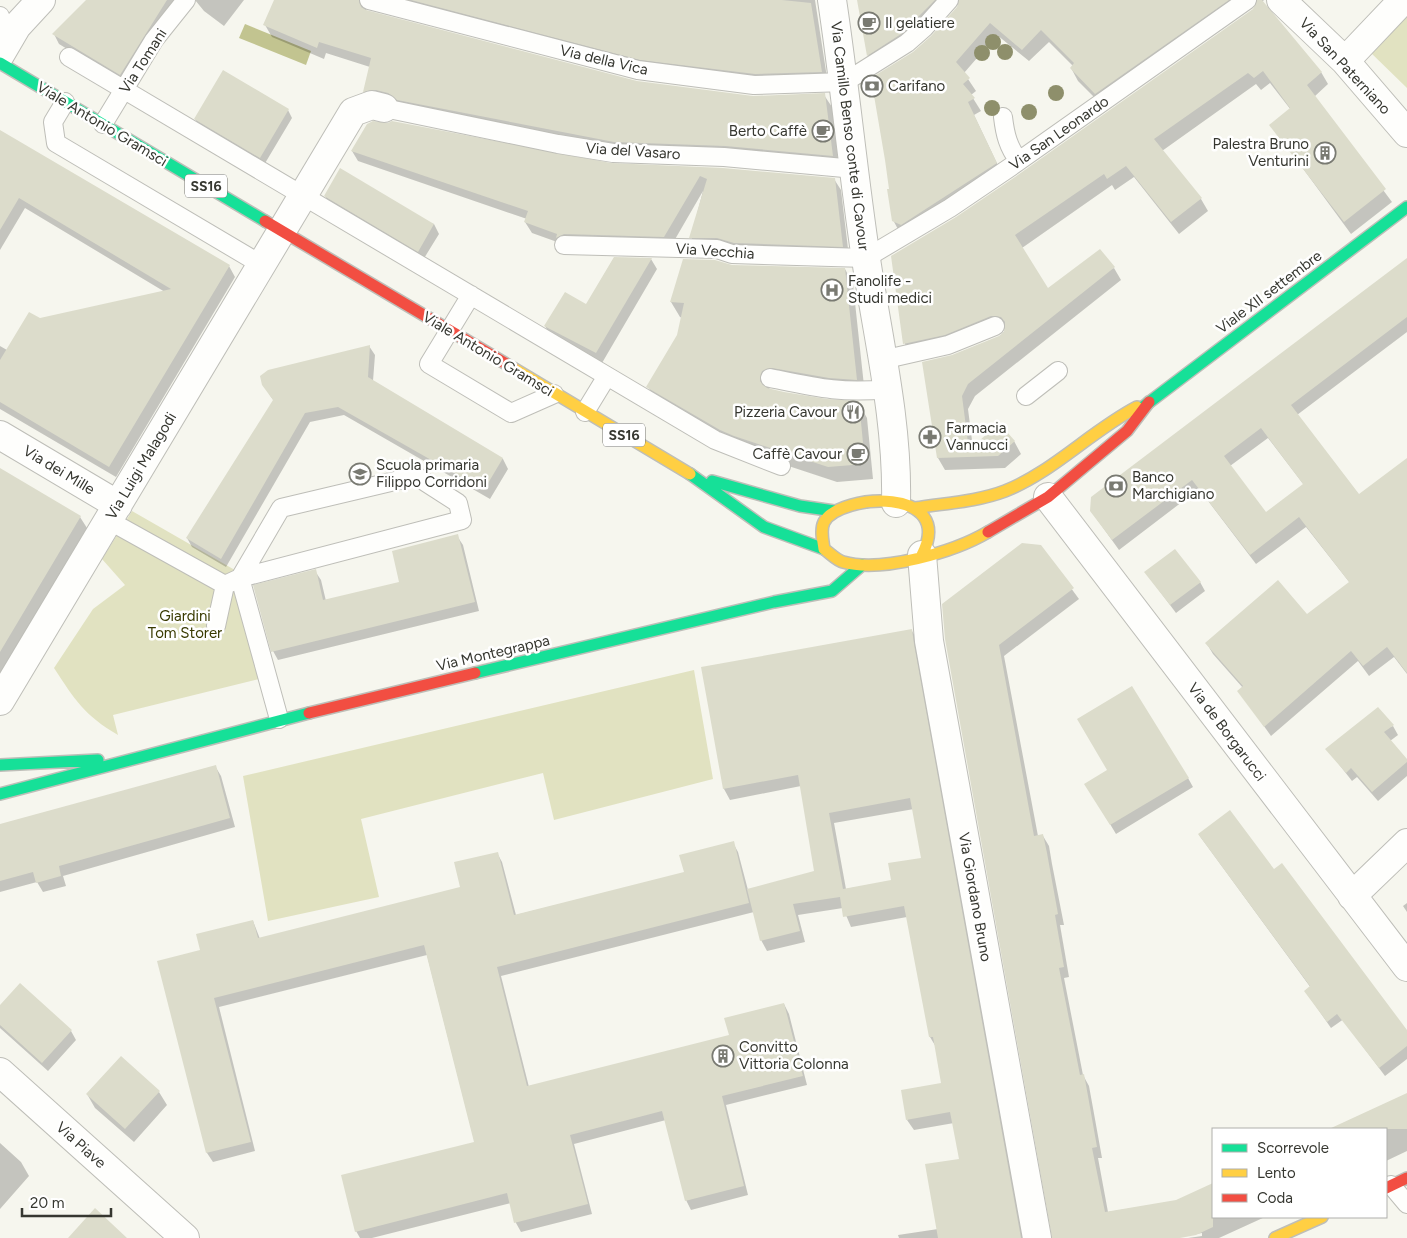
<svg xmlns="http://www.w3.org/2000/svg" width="1407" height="1238" viewBox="0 0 1407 1238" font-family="Figtree,sans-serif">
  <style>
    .green { fill: #e1e2c1 }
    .water { fill: #c2c490 }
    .shadow { fill: #0003; fill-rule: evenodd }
    .building { fill: #dcdccb; fill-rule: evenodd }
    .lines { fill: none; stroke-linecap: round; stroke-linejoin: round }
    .lane-casing { stroke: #bebeb8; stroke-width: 20 }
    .street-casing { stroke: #bebeb8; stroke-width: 30 }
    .fast-casing { stroke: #bebeb8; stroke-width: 14 }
    .slow-casing { stroke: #bebeb8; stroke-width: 14 }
    .jam-casing { stroke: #bebeb8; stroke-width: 14 }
    .lane { stroke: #fefefc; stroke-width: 18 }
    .street { stroke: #fefefc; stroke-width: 28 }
    .fast { stroke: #16e098; stroke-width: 11 }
    .slow { stroke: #ffcf43; stroke-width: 11 }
    .jam { stroke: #f24e42; stroke-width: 11 }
    .tree { fill: #8e8f6b }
    .labels { text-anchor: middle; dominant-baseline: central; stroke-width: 5; stroke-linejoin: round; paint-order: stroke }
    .shield { fill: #fff; stroke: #72736e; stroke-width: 1 }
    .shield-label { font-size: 14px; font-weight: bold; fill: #363730 }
    .poi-label { font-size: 15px; fill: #363730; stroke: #fff; text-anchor: start }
    .street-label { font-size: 15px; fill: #363730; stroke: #fff }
    .park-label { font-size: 15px; fill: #393a00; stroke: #fff }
  </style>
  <rect width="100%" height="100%" fill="#f6f6ee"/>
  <!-- green -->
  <path class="green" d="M1407,13V88L1369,51Z
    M132,511L247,577L271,676L113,715L118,735C84,715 75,700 54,668L93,609L125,585L102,559Z
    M694,670L713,779L554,820L543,773L361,819L379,897L268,921L243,776Z"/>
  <!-- water -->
  <path class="water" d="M245,24L311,51L306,65L239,38Z"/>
  <!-- shadow -->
  <path class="shadow" d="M88,0H192L126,85L59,44L54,34Z
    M195,0H244L224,26L204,11Z
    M275,0H815L828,84L648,72L373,2L365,11L635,82L753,97L824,95L832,107L839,168L622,154L371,103L364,91L370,67L326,53L324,59L272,37L265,25Z
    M858,0H1264L1262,2L1321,72L1328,84L1314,97L1392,202L1351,234L1271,125L1291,110L1270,83L1261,90L1256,84L1162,151L1201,199L1208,211L1179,234L1134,177L1115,190L1112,185L1022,248L1048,290L1114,268L1121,280L975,396L968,409L973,448L1014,441L1021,454L1005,468L945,470L938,458L952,356L1000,337L1006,329L999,328L912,356L905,344L892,256L957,218L1016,178L1254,10L1257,3H1248L1103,106L1078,81L1071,68L1073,66L1049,42L1029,61L997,35L964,73L976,91L971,95L981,111L974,115L1003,176L900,233L893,220L891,190L914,53L932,37L958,8L959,3L952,2L875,67L868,55Z
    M288,110L292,118L264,165L200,127L195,119Z
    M0,131L229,266L235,277L116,477L0,409V346L7,350L40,320L165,292L25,208L0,250Z
    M352,151L834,179L841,190L849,257L697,248L691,237L703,191L670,248L560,243L532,233L525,222L527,219L358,161Z
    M325,196L434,224L439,234L423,260L331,205Z
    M614,258L651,259L657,269L602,363L551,337L545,326L586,306Z
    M684,260L731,266L845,269L853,284L865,395L770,386L769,390L827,401L858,402L867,418L873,479L837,482L743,451L657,402L648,387L678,336L682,318L680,317L671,302Z
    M1407,261V332L1297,415L1359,495L1407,460V674L1394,657L1369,676L1358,661L1271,736L1239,691L1243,688L1213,654L1207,644L1307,616L1350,583L1306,527L1256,564L1199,489L1119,550L1091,511ZM1268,438L1304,485L1266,513L1230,466Z
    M369,346L375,355L373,381L503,459L508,469L490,499L344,415L310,422L226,567L192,547L187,538L274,401L269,394Z
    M0,469L80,517L87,528L0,674Z
    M457,536L463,545L479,611L278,660L273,651L315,571L321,580L326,601L401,583Z
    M1040,546L1079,599L1004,656L1038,836H1043L1049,846L1052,864L1064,925H1060L1069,977L1064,978L1083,1075L1089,1086L1093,1108L1102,1158H1098L1108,1212L1176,1201L1213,1184V1217H1265L1219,1238H1188L1202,1236V1233L1173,1238H1053L946,639Z
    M1146,573L1200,582L1205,591L1176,613Z
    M912,631L918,641L1024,1238H899L898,1235L938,1229L961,1160L954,1123L914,1130L907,1120L943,1084L936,1047L930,1037L907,917L851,927L843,908L798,915L805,942L767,951L761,940L754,912L501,976L529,1087L730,1036L784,1004L789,1014L807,1085L726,1105L748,1195L691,1210L686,1200L666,1120L574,1144L592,1214L521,1232L516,1223L511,1203L372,1238H360L356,1231L475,1143L427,955L219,1007L255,1151L213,1162L207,1153L202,951L253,921L260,939L462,888L497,853L502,862L516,915L685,873L733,843L738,852L748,890L816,872L801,786L730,800L724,789L702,668ZM914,809L923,859L892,881L846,889L834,823Z
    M1393,726L1398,735L1390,741L1407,760V776L1378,801L1357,777L1352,781L1327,749Z
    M215,766L221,776L235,827L63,876L66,886L43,892L37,882L0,892V825Z
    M1188,778L1193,787L1116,834L1086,784Z
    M1199,835L1274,871L1378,995L1331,1028L1306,992L1311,988Z
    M1407,903V912L1403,906Z
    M0,1007L71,1031L76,1040L48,1071L0,1028Z
    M1407,1032V1059L1385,1076L1355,1036Z
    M159,1092L167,1105L134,1142L95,1108L87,1094Z
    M1407,1095V1151L1386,1161V1129H1332Z
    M0,1143L21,1162L29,1176L0,1209Z"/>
  <!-- building -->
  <path class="building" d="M86,0H167L120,75L52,34Z
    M274,0H359L361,7L366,10L637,81L753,96L825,93L833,156L725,146L614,142L397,100L388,93L376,90L363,92L371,58L319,42L317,48L263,25Z
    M411,0H782L811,3L822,72L755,74L640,60Z
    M857,0H935L901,34L867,56Z
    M959,0H1229L1095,94L1070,68L1074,63L1041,30L1022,50L990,23L956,62L970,78L963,84L975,98L968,102L997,163L901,225L892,221L887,189H889L885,160L871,78L913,52L931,36L957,7Z
    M1257,0H1262L1322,72L1307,85L1386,189L1344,222L1269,125L1290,108L1263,71L1254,78L1248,73L1154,139L1202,198L1171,222L1126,166L1107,179L1104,174L1015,235L1048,288L1100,249L1115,267L968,384L962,396L969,450L999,423L1015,441L998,456L937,458L922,362L952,355L999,336L1004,332L1005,322L1001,317L991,316L945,335L903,344L891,256L956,217L1015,177L1253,9Z
    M223,70L289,109L260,158L194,119Z
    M373,121L388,123L392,121L611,163L723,168L835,178L843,247L734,243L717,238H689L707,179L700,176L664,237L564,234L556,238L557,234L524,222L528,211L351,151L367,124Z
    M0,130L230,265L109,467L0,402V360L29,312L40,318L171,289L19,198L0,230Z
    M340,168L434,224L418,252L324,196Z
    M614,257L652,258L596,353L544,326L565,292L586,304Z
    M1407,258V317L1291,405L1359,494L1407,458V673L1387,647L1363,666L1351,651L1264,727L1237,691L1243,686L1205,643L1278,580L1307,614L1349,582L1299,517L1250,555L1192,480L1112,540L1090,511L1091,497ZM1261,428L1303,484L1266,512L1224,456Z
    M683,259L715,260L732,265L845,268L857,380L829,378L772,368L762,371L760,381L767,388L784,392L827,399L859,401L865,464L828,467L734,436L720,430L646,387L677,335L684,303L670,302Z
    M370,345L368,377L503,458L484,490L338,407L305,413L221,559L186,538L273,400L262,385L260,376L268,370Z
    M0,468L81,516L0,652Z
    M458,534L475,602L271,652L253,585L316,569L323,600L399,582L392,551Z
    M1022,543L1041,545L1074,588L999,645L1034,836L1043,834L1047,853L1058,914L1055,915L1064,967L1059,968L1080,1075L1084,1074L1088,1096L1097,1147L1092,1148L1105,1212L1176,1200L1213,1183V1227L1196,1235L1180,1238H1052L945,639L942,604Z
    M1175,549L1201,582L1170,605L1144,572Z
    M912,629L914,644L1021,1238H938L925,1164L959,1159L950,1112L906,1120L901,1090L941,1083L933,1037H929L904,906L843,917L840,897L793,904L800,931L760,941L747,889L814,871L798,775L723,789L709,711L701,667ZM910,798L921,858L888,863L891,880L843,889L829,813Z
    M1132,686L1189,778L1110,825L1084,784L1107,770L1077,719Z
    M1378,707L1394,725L1384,732L1407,759V762L1372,792L1351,768L1346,773L1325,749Z
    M216,765L230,818L59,866L61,876L36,883L33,872L0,881V824Z
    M1230,810L1274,869L1282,863L1407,1030V1046L1379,1068L1337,1014L1327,1022L1304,991L1310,986L1198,834Z
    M734,841L749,903L497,967L527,1086L729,1035L724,1018L784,1003L803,1076L722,1096L744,1186L685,1201L662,1111L570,1135L588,1204L514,1223L507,1193L355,1232L341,1175L474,1142L424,945L214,998L251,1142L206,1153L157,961L200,950L196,934L253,920L258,938L460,887L454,862L498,852L514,915L684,872L679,855Z
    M20,983L72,1030L42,1063L0,1025V1005Z
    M121,1056L160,1091L125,1129L86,1094Z
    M1407,1093V1129H1329Z
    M95,1208L127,1238H68Z"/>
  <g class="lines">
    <!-- lane casing -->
    <g class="lane-casing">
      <path id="lane" d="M369,0L638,70L754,85L845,82L907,43L924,28L949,0
        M0,16L9,40
        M69,57L715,440L781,466
        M65,102L53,122L56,143L262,265
        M384,108L558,144L613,153L724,157L855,169
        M1003,117C1005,134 1008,147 1019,161
        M103,124L154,40L186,0
        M564,245L717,249L732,254L866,258L950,208L1009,168L1247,0
        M471,295L429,364L511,413L554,394
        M882,360L948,345L995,326
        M770,378C814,387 841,394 887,389
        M1026,396L1058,371
        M585,412L607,376
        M108,520L225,585L240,578L462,520L458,503L416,476L281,508L240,578L279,719
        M216,626L225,585
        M1391,1185L1407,1204"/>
    </g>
    <!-- street casing -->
    <g class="street-casing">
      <path id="street" d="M832,0C845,86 853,173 866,259C878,339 898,421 896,503
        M1281,0L1345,61L1407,133
        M0,55L17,26L41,0
        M1345,61L1403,0
        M0,435L118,505
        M1048,497L1407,967
        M922,555L929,641L1037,1238
        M0,701L353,112L372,105L384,108
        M1352,896L1407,843
        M0,1072L185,1238"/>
    </g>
    <!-- fast casing -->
    <g class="fast-casing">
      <path id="fast" d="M0,63L265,221
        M1135,413L1407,207
        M690,474L764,527L824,549
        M712,481L800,506L834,511
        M475,673L774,602L832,591L862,565
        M0,765L98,760
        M0,794L309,713"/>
    </g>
    <!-- slow casing -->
    <g class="slow-casing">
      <path id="slow" d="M513,368L690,474
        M915,508C945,503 976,502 1005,491C1053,472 1091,431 1137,407
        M922,555C957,486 840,493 824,522C820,530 823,541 824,549C830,553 836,560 843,562C882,573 954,552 988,532
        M1275,1238L1322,1217"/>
    </g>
    <!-- jam casing -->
    <g class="jam-casing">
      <path id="jam" d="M265,221L513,368
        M988,532L1048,497L1127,431L1149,402
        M309,713L475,673
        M1386,1188L1407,1178"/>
    </g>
    <!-- lane -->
    <use href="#lane" class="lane"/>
    <!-- street -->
    <use href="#street" class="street"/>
    <!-- fast -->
    <use href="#fast" class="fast"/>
    <!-- slow -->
    <use href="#slow" class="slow"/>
    <!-- jam -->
    <use href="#jam" class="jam"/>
  </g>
  <!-- trees -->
  <g class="tree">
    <circle cx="993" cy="42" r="8"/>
    <circle cx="1005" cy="52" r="8"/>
    <circle cx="982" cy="53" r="8"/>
    <circle cx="1056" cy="93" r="8"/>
    <circle cx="992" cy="108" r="8"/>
    <circle cx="1029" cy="112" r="8"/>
  </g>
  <!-- icons -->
  <defs>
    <g id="cafe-ring" transform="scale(1.125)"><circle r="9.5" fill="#fff" stroke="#797a72" stroke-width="1.5"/><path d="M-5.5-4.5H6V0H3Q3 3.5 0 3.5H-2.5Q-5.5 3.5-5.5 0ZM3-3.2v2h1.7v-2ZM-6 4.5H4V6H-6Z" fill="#797a72"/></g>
    <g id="bank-ring" transform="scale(1.125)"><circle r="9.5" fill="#fff" stroke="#797a72" stroke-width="1.5"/><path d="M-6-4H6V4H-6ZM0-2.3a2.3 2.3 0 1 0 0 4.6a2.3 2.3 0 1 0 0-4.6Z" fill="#797a72"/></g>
    <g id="building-ring" transform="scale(1.125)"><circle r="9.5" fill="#fff" stroke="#797a72" stroke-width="1.5"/><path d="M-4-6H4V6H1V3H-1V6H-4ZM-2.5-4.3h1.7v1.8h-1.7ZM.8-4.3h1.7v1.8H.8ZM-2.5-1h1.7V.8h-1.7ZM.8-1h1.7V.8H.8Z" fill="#797a72"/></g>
    <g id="hospital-ring" transform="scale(1.125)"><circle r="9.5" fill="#fff" stroke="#797a72" stroke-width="1.5"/><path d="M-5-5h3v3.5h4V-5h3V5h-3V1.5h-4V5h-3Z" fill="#797a72"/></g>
    <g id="restaurant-ring" transform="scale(1.125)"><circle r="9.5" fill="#fff" stroke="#797a72" stroke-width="1.5"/><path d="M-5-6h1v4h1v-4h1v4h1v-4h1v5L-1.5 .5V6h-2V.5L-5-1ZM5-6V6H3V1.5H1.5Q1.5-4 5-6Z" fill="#797a72"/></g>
    <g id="pharmacy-ring" transform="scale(1.125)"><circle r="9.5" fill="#fff" stroke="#797a72" stroke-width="1.5"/><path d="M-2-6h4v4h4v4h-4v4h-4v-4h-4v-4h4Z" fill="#797a72"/></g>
    <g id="school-ring" transform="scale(1.125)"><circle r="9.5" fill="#fff" stroke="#797a72" stroke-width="1.5"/><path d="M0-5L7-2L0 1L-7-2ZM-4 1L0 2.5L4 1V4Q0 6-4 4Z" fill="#797a72"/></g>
  </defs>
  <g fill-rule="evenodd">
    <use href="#cafe-ring" x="869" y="23"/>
    <use href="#bank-ring" x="872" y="86"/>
    <use href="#cafe-ring" x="823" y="131"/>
    <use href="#building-ring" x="1325" y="153"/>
    <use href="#hospital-ring" x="832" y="290"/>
    <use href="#restaurant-ring" x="853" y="412"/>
    <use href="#pharmacy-ring" x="930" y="437"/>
    <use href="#cafe-ring" x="858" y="454"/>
    <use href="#school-ring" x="360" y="474"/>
    <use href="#bank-ring" x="1116" y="486"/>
    <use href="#building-ring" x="723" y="1056"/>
  </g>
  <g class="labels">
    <!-- shield labels -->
    <g class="shield">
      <rect x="185" y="174.5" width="42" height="23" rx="4"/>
      <rect x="603" y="423.5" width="42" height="23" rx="4"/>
    </g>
    <g class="shield-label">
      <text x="206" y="186">SS16</text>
      <text x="624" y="435">SS16</text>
    </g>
    <!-- poi labels -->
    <g class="poi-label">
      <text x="885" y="23">Il gelatiere</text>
      <text x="888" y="86">Carifano</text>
      <text x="807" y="131" text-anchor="end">Berto Caffè</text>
      <text x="1309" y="144" text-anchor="end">Palestra Bruno<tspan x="1309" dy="17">Venturini</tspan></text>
      <text x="848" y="281">Fanolife -<tspan x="848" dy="17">Studi medici</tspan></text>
      <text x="837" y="412" text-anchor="end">Pizzeria Cavour</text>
      <text x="946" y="428">Farmacia<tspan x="946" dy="17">Vannucci</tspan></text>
      <text x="842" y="454" text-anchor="end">Caffè Cavour</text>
      <text x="376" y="465">Scuola primaria<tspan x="376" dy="17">Filippo Corridoni</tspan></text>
      <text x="1132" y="477">Banco<tspan x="1132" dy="17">Marchigiano</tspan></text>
      <text x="739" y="1047">Convitto<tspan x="739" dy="17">Vittoria Colonna</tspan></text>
    </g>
    <!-- street labels -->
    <g class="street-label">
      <text transform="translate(604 60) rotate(13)">Via della Vica</text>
      <text transform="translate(143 61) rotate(-57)">Via Tomani</text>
      <text transform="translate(1345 66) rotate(47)">Via San Paterniano</text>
      <text transform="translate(102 124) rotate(31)">Viale Antonio Gramsci</text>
      <text transform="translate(1059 133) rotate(-35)">Via San Leonardo</text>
      <text transform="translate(850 136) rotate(83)">Via Camillo Benso conte di Cavour</text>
      <text transform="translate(633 151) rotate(4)">Via del Vasaro</text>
      <text transform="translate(715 251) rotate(4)">Via Vecchia</text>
      <text transform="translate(1269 292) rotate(-37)">Viale XII settembre</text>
      <text transform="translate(488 354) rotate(31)">Viale Antonio Gramsci</text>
      <text transform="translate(141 466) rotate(-59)">Via Luigi Malagodi</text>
      <text transform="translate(59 470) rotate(31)">Via dei Mille</text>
      <text transform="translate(493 653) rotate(-13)">Via Montegrappa</text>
      <text transform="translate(1227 732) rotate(53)">Via de Borgarucci</text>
      <text transform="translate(975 897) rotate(80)">Via Giordano Bruno</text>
      <text transform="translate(81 1145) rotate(42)">Via Piave</text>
    </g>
    <!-- park labels -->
    <g class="park-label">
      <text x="185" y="616">Giardini<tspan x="185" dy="17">Tom Storer</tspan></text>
    </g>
  </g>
  <!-- legend -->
  <rect x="1212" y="1128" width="175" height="90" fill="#ffffff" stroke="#afafac"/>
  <rect x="1222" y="1144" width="25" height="8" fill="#16e098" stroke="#afafac"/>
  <text x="1257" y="1153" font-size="15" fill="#363730">Scorrevole</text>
  <rect x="1222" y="1169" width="25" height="8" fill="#ffcf43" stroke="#afafac"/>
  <text x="1257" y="1178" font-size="15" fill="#363730">Lento</text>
  <rect x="1222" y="1194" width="25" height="8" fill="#f24e42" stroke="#afafac"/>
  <text x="1257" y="1203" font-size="15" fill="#363730">Coda</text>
  <!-- scale -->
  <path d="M22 1208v8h89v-8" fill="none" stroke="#363730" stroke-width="2.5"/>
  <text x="30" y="1208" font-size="15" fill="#363730" stroke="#ffffff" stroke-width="4" paint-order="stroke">20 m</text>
</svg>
